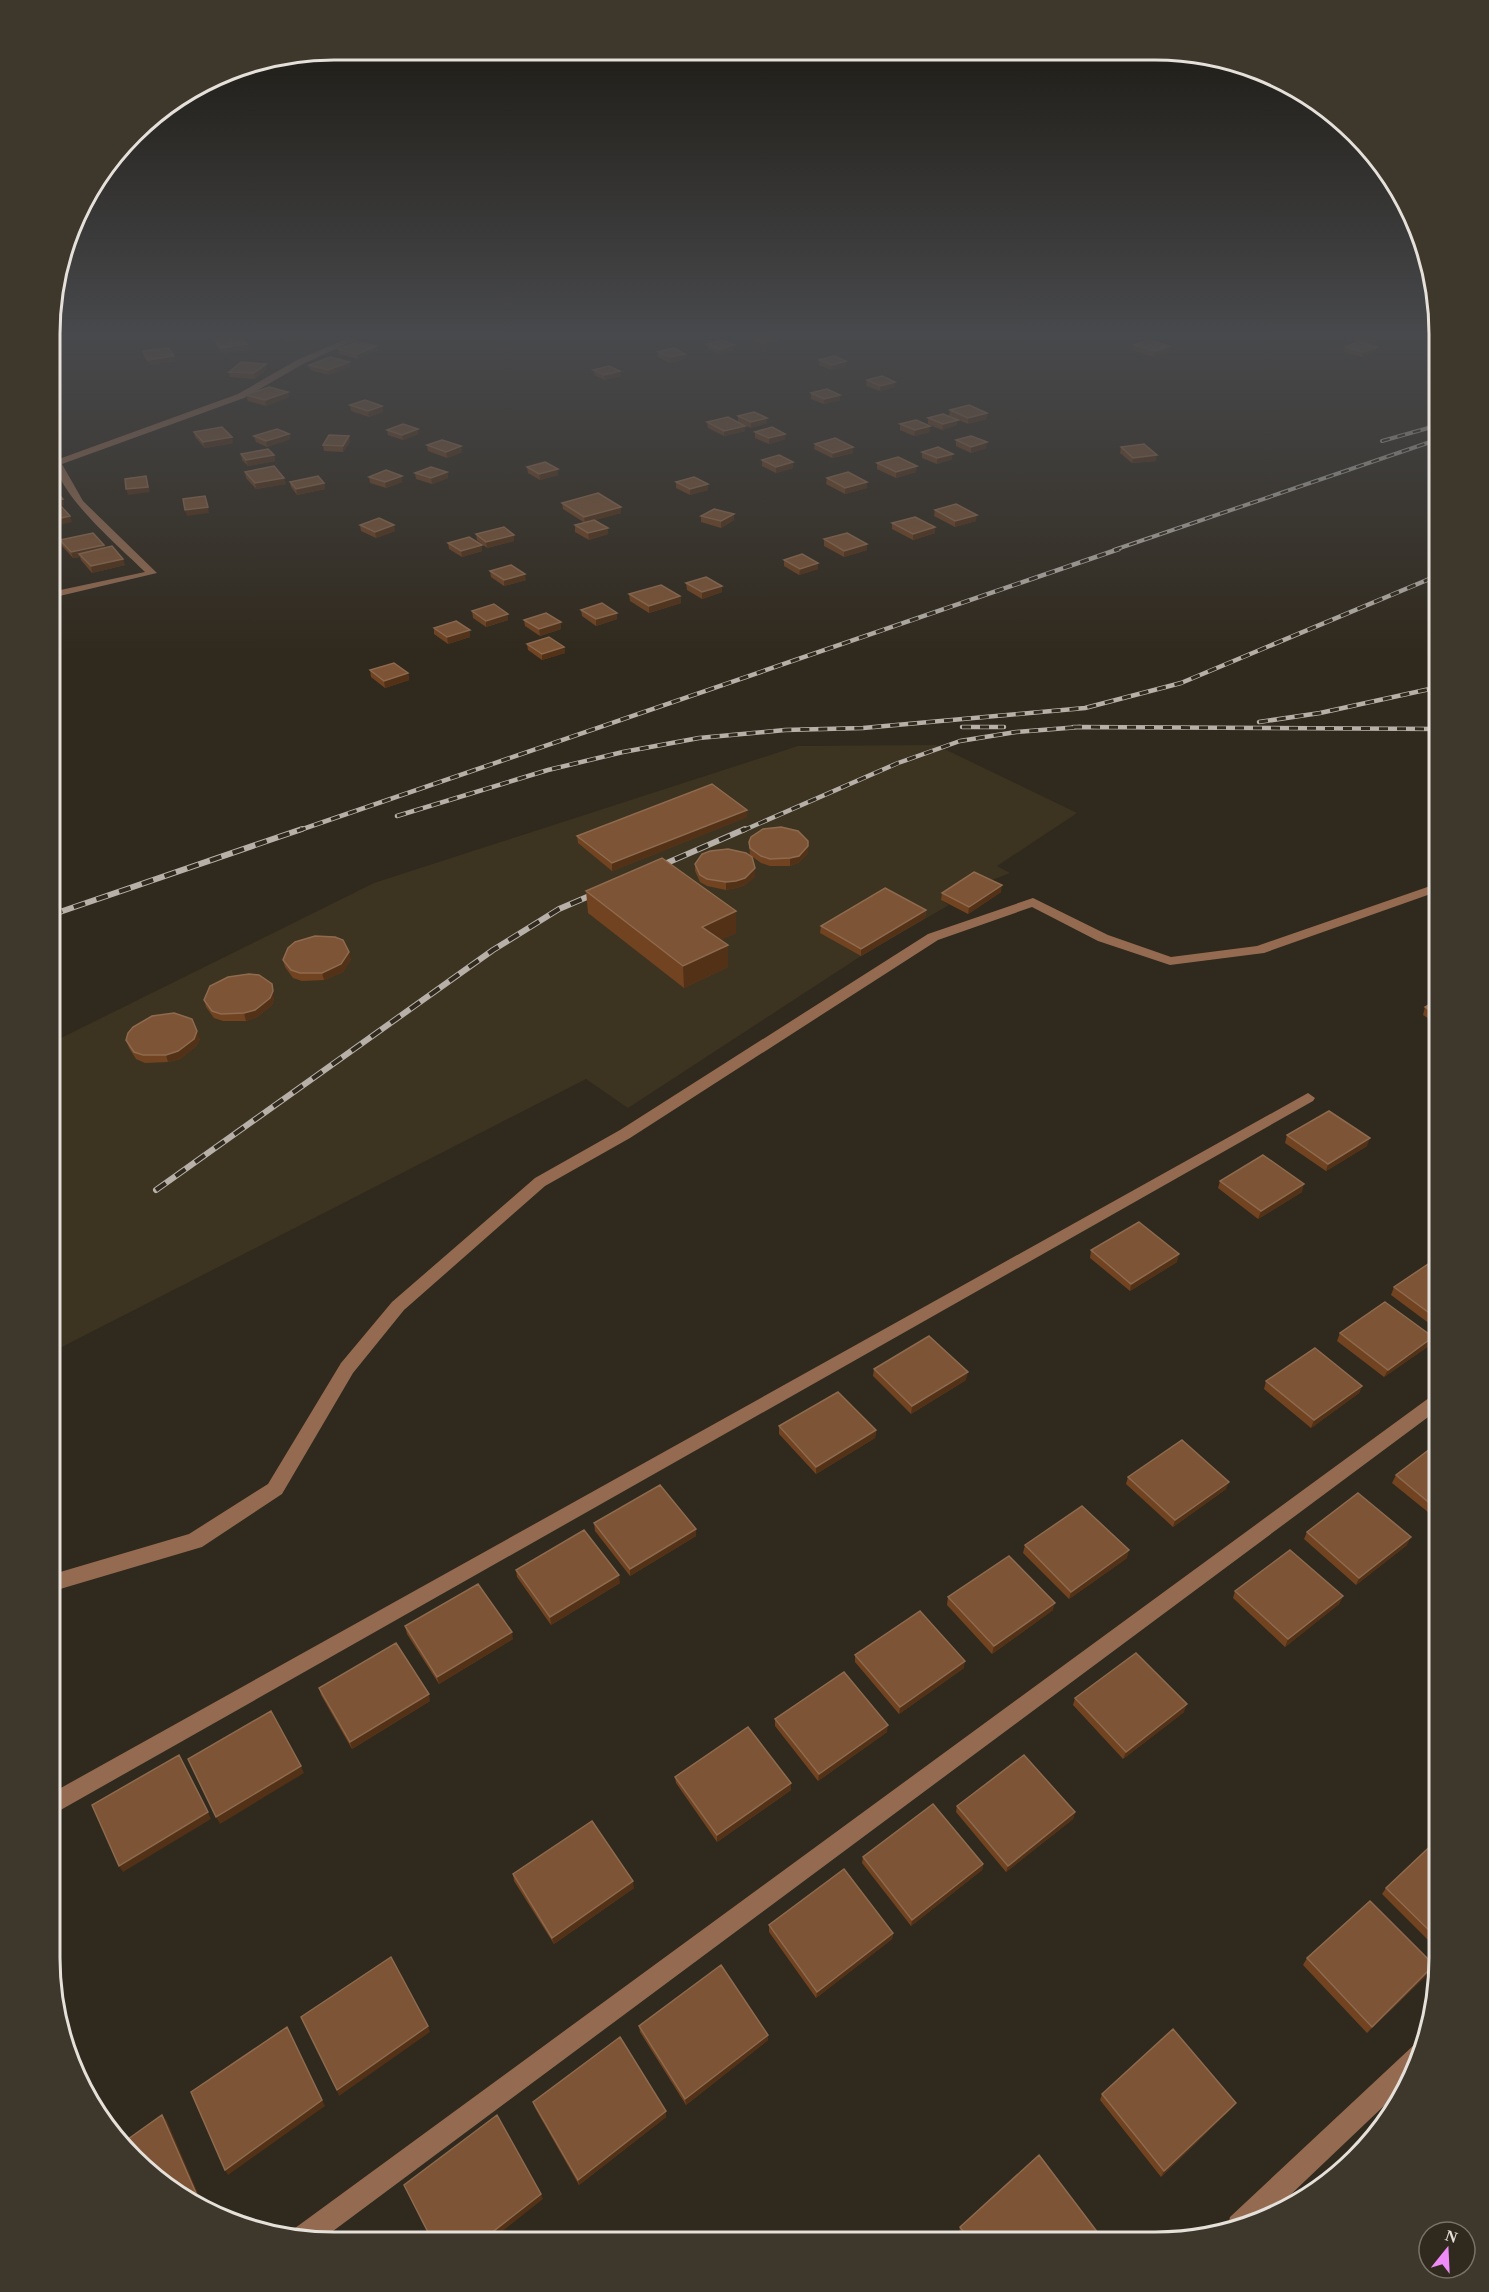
<svg xmlns="http://www.w3.org/2000/svg" width="1489" height="2292" viewBox="0 0 1489 2292" font-family="'Times New Roman',serif">
  <style>
    .built { fill: #3d3321 }
    .lines { fill: none; stroke-linecap: round; stroke-linejoin: round }
    .minor { fill: #946b50; fill-rule: evenodd }
    .rail-far2-casing { stroke: #b6b0a8; stroke-width: 4 }
    .rail-far1-casing { stroke: #b6b0a8; stroke-width: 4.5 }
    .rail-casing { stroke: #b6b0a8; stroke-width: 6 }
    .rail-far2 { stroke: #30291d; stroke-width: 2; stroke-dasharray: 8; stroke-linecap: butt }
    .rail-far1 { stroke: #30291d; stroke-width: 3; stroke-dasharray: 9; stroke-linecap: butt }
    .rail { stroke: #30291d; stroke-width: 4; stroke-dasharray: 12; stroke-linecap: butt }
    .wall { fill: #714321 }
    .shaded-wall { fill: #523117 }
    .building { fill: #7d5435; stroke: #8e6a4e; stroke-width: 1.5 }
    .rim { fill: none; stroke: #e5e0d9; stroke-width: 3 }
  </style>
  <rect width="100%" height="100%" fill="#30291d"/>
  <!-- built -->
  <path class="built" d="M936,745L1077,813L997,866L1010,873L941,900L949,905L861,956L628,1108L586,1079L50,1353L51,1043L374,883L798,746Z"/>
  <g class="lines">
    <!-- minor -->
    <path class="minor" d="M357,335H365L303,364L244,398L62,464L83,501L157,573L51,598V592L145,572C118,545 52,491 52,451H55L59,459L238,394L297,360Z
      M1439,883V891L1264,953L1170,965L1098,941L1032,907L938,940L630,1138L545,1186L404,1310L353,1373L282,1494L202,1547L50,1592V1575L189,1534L268,1484L341,1363L392,1302L535,1178L620,1130L928,934L1033,898L1108,935L1171,957L1257,946Z
      M1308,1093L1315,1098L1313,1101L50,1816V1794Z
      M1439,1393V1409L321,2240L288,2238L291,2231L1433,1395Z
      M1423,2040L1426,2041L1424,2050L1408,2083L1263,2221L1227,2228L1230,2217L1415,2044Z"/>
    <!-- rail-far2 casing -->
    <g class="rail-far2-casing">
      <path id="rail-far2" d="M1382,441L1439,425
        M1114,550L1439,439"/>
    </g>
    <!-- rail-far1 casing -->
    <g class="rail-far1-casing">
      <path id="rail-far1" d="M1259,722L1320,713L1439,687
        M962,727H1004
        M1073,727L1439,729
        M397,816L548,770L623,752L699,738L785,730L863,728L1085,708L1181,683L1439,575
        M297,831L1119,549
        M742,831L898,763L960,741L1016,732L1080,727"/>
    </g>
    <!-- rail casing -->
    <g class="rail-casing">
      <path id="rail" d="M653,869L745,829
        M51,915L302,829
        M156,1190L493,950L559,909L601,891"/>
    </g>
    <!-- rail-far2 -->
    <use href="#rail-far2" class="rail-far2"/>
    <!-- rail-far1 -->
    <use href="#rail-far1" class="rail-far1"/>
    <!-- rail -->
    <use href="#rail" class="rail"/>
  </g>
  <!-- wall -->
  <path class="wall" d="M281,335H312L313,339L288,342Z
    M752,335L778,342L764,345L752,340Z
    M1350,335H1381L1380,339L1367,344L1375,352L1362,357L1344,352L1345,347L1358,342L1349,339Z
    M215,340L247,344L248,350L222,353L216,345Z
    M707,344L734,350L719,354L708,349Z
    M1134,345L1169,352L1154,357L1133,350Z
    M377,346L378,351L357,359L339,354L338,349Z
    M143,351L174,356L176,361L150,365L144,357Z
    M658,352L685,354V359L670,363L658,357Z
    M819,360L846,361V367L831,370L819,365Z
    M349,362L350,367L329,375L310,370L309,365Z
    M267,369L255,379L230,377L229,372Z
    M593,370L621,376L605,380L594,375Z
    M867,380L895,382V387L880,391L866,386Z
    M288,392L289,397L266,406L248,401L246,395Z
    M811,393L840,400L824,404L811,399Z
    M350,405L382,406L383,412L369,417L351,411Z
    M950,410L987,413V419L968,424L949,416Z
    M738,416L767,423L751,428L738,422Z
    M928,418L957,425L942,430L928,424Z
    M707,422L745,431L724,436L708,428Z
    M900,424L930,432L914,436L900,430Z
    M418,429V434L403,440L388,435L387,430Z
    M194,432L233,443L205,448L195,437Z
    M755,432L785,439L769,444L755,438Z
    M289,434L290,439L267,447L256,442L254,436Z
    M956,440L986,448L971,453L956,446Z
    M350,442L343,452L324,451L323,445Z
    M815,444L853,453L832,458L814,449Z
    M427,445L462,452L447,458L428,451Z
    M1121,447L1156,461L1132,463L1120,453Z
    M922,452L952,459L937,464L922,458Z
    M241,454L274,455L275,461L248,466L242,460Z
    M762,460L793,468L776,473L762,466Z
    M877,463L916,472L896,478L877,469Z
    M527,467L558,475L540,480L528,473Z
    M245,472L286,484L256,489L246,478Z
    M447,472L448,478L432,484L416,479L415,473Z
    M369,477L402,482L386,488L370,483Z
    M827,478L867,488L845,494L826,484Z
    M290,482L324,483L325,489L297,495L291,487Z
    M676,482L708,484V490L690,495L676,488Z
    M562,503L621,513L595,520L608,534L589,540L575,532V525L585,523L563,509Z
    M935,510L976,521L955,527L934,516Z
    M734,514V520L721,528L701,522V516Z
    M892,523L935,533L913,540L892,529Z
    M360,525L395,531L376,538L361,531Z
    M476,534L514,541L487,548L477,540Z
    M824,539L867,544V550L844,557L824,546Z
    M60,540L104,545L105,548L125,565L92,573L81,560L80,557L73,558L62,546Z
    M448,543L482,551L462,557L449,549Z
    M784,560L818,563V569L799,575L784,566Z
    M490,571L526,580L504,586L491,577Z
    M686,583L722,586V592L702,599L687,590Z
    M629,594L680,596L681,603L649,613L630,601Z
    M581,610L617,613V619L596,626L582,616Z
    M472,611L508,614V620L486,627L473,618Z
    M524,620L561,622V629L540,636L525,626Z
    M434,628L470,637L448,644L434,634Z
    M527,644L564,647L565,653L542,660L528,650Z
    M370,670L408,673L409,680L385,688L371,677Z
    M747,817L612,871L578,843L577,836Z
    M749,842L808,853L798,863L790,866H770L761,863L750,855Z
    M695,864L755,876L745,885L736,888L726,890L707,886L700,882L695,871Z
    M586,891L736,911V933L720,940L728,967L684,988L588,913Z
    M1001,892L968,914L941,900L942,893Z
    M926,910L925,918L861,956L820,933L821,926Z
    M351,959L343,972L324,980L302,981L293,978L285,967L283,960Z
    M274,998L272,1005L257,1017L246,1021H223L214,1018L206,1007L204,1000Z
    M1439,999V1025L1423,1015L1425,1007Z
    M200,1039L196,1046L180,1059L168,1062L145,1063L136,1059L129,1048L126,1040Z
    M1287,1135L1367,1146L1326,1171L1285,1143Z
    M1220,1181L1302,1192L1258,1219L1218,1188Z
    M1091,1250L1177,1262L1130,1291L1090,1258Z
    M1439,1259V1329L1438,1330L1391,1295L1394,1287Z
    M1340,1333L1430,1345L1384,1377L1337,1341Z
    M874,1369L966,1380L911,1414L873,1376Z
    M1266,1381L1362,1386L1359,1393L1311,1428L1264,1389Z
    M779,1426L876,1430L875,1438L816,1474L779,1434Z
    M1439,1442V1521L1392,1483L1396,1475Z
    M1128,1477L1226,1489L1173,1527L1126,1484Z
    M594,1523L696,1529V1536L630,1576L595,1531Z
    M1307,1532L1407,1545L1356,1585L1304,1539Z
    M1025,1545L1127,1558L1069,1599L1023,1553Z
    M516,1570L620,1583L551,1625L517,1577Z
    M1235,1591L1343,1596L1339,1604L1285,1647L1233,1598Z
    M948,1597L1053,1610L992,1654L947,1605Z
    M405,1626L513,1639L439,1684L407,1634Z
    M855,1655L964,1668L899,1714L855,1662Z
    M319,1688L430,1701L352,1749L321,1695Z
    M1075,1698L1184,1712L1123,1759L1073,1705Z
    M775,1719L887,1732L818,1781L775,1726Z
    M675,1777L791,1783V1790L717,1842L676,1783Z
    M957,1806L1075,1812L1073,1819L1006,1872L956,1812Z
    M1439,1838V1951L1382,1894L1386,1888Z
    M863,1857L983,1864L982,1870L911,1926L862,1863Z
    M513,1874L634,1888L554,1944L514,1881Z
    M769,1925L893,1933L892,1939L816,1998L769,1932Z
    M1307,1958L1434,1965L1430,1972L1367,2033L1303,1965Z
    M639,2026L768,2040L686,2105L640,2032Z
    M1102,2094L1236,2103L1232,2108L1161,2177L1100,2100Z
    M533,2102L666,2111V2117L579,2185L535,2108Z
    M960,2227L1101,2237L1098,2242H966L959,2232Z"/>
  <!-- shaded-wall -->
  <path class="shaded-wall" d="M304,335H312L313,339L288,342L287,337Z
    M1381,335L1380,339L1367,344L1368,339Z
    M778,336V342L764,345V340Z
    M247,344L248,350L222,353L221,348Z
    M734,345V350L719,354V349Z
    M377,346L378,351L357,359V354Z
    M1169,346V352L1154,357L1155,351Z
    M1377,347L1375,352L1362,357L1363,352Z
    M685,354V359L670,363V357Z
    M174,356L176,361L150,365L148,360Z
    M846,361V367L831,370L832,365Z
    M349,362L350,367L329,375L328,370Z
    M266,364L267,369L255,379L254,373Z
    M620,371L621,376L605,380L604,375Z
    M895,382V387L880,391V386Z
    M288,392L289,397L266,406L265,400Z
    M840,395V400L824,404V399Z
    M382,406L383,412L369,417L368,411Z
    M987,413V419L968,424V418Z
    M767,418V423L751,428V422Z
    M958,420L957,425L942,430L943,424Z
    M745,426V431L724,436V431Z
    M930,426V432L914,436L915,430Z
    M418,429V434L403,440L402,435Z
    M289,434L290,439L267,447L266,441Z
    M785,434V439L769,444V438Z
    M349,436L350,442L343,452V446Z
    M232,437L233,443L205,448L203,442Z
    M987,442L986,448L971,453V447Z
    M461,446L462,452L447,458L446,452Z
    M853,447V453L832,458L833,453Z
    M953,454L952,459L937,464V458Z
    M274,455L275,461L248,466L246,460Z
    M1157,455L1156,461L1132,463L1133,458Z
    M793,462V468L776,473V467Z
    M917,466L916,472L896,478V472Z
    M558,469V475L540,480L539,474Z
    M447,472L448,478L432,484L431,478Z
    M146,476L150,492L128,495L126,489Z
    M402,476V482L386,488L385,482Z
    M284,478L286,484L256,489L255,483Z
    M867,482V488L845,494V488Z
    M324,483L325,489L297,495L296,489Z
    M708,484V490L690,495V489Z
    M63,499L64,505L52,508V502Z
    M208,507L209,513L187,516L185,510Z
    M621,507V513L585,523L584,517Z
    M734,514V520L721,528V521Z
    M977,515L976,521L955,527V521Z
    M70,516L72,522L52,527V520Z
    M394,525L395,531L376,538L375,532Z
    M935,527V533L913,540V534Z
    M608,528V534L589,540L588,533Z
    M514,535V541L487,548L486,542Z
    M867,544V550L844,557V551Z
    M104,545L106,551L79,554L80,557L73,558L71,552Z
    M482,545V551L462,557L461,551Z
    M123,559L125,565L92,573L91,566Z
    M818,563V569L799,575L800,569Z
    M525,574L526,580L504,586V580Z
    M722,586V592L702,599V592Z
    M680,596L681,603L649,613V606Z
    M617,613V619L596,626V619Z
    M508,614V620L486,627V621Z
    M561,622V629L540,636L539,629Z
    M470,630V637L448,644L447,637Z
    M564,647L565,653L542,660V654Z
    M408,673L409,680L385,688L384,681Z
    M747,810V817L612,871V863Z
    M808,846V853L798,863L790,866V858Z
    M755,868V876L745,885L736,888L726,890V882Z
    M1002,885L1001,892L968,914L969,907Z
    M926,910L925,918L861,956V949Z
    M736,911V933L703,948L702,927Z
    M728,945V967L684,988L683,966Z
    M349,952L351,959L343,972L324,980L322,973Z
    M272,984L274,998L272,1005L257,1017L246,1021L244,1013Z
    M197,1031L200,1039L196,1046L180,1059L168,1062L166,1055Z
    M1370,1138L1367,1146L1326,1171L1328,1164Z
    M1304,1184L1302,1192L1258,1219L1261,1211Z
    M1179,1254L1177,1262L1130,1291L1131,1284Z
    M1433,1337L1430,1345L1384,1377L1388,1370Z
    M968,1372L966,1380L911,1414L912,1406Z
    M1362,1386L1359,1393L1311,1428L1314,1420Z
    M876,1430L875,1438L816,1474V1467Z
    M1229,1482L1226,1489L1173,1527L1175,1520Z
    M696,1529V1536L630,1576V1569Z
    M1411,1537L1407,1545L1356,1585L1359,1578Z
    M1129,1550L1127,1558L1069,1599L1071,1592Z
    M619,1575L620,1583L551,1625L550,1617Z
    M1343,1596L1339,1604L1285,1647L1288,1639Z
    M1055,1603L1053,1610L992,1654L994,1646Z
    M512,1632L513,1639L439,1684L437,1677Z
    M965,1661L964,1668L899,1714L900,1707Z
    M429,1694L430,1701L352,1749L350,1742Z
    M1187,1704L1184,1712L1123,1759L1126,1752Z
    M888,1725L887,1732L818,1781L819,1774Z
    M301,1766L304,1773L220,1824L216,1817Z
    M791,1783V1790L717,1842V1835Z
    M208,1812L211,1819L123,1872L119,1866Z
    M1075,1812L1073,1819L1006,1872L1008,1866Z
    M983,1864L982,1870L911,1926L912,1920Z
    M633,1881L634,1888L554,1944L552,1938Z
    M893,1933L892,1939L816,1998L817,1992Z
    M1434,1965L1430,1972L1367,2033L1372,2027Z
    M428,2026L430,2032L339,2096L337,2090Z
    M287,2027L325,2106L228,2175L225,2170Z
    M768,2035V2040L686,2105L685,2099Z
    M1236,2103L1232,2108L1161,2177L1164,2171Z
    M666,2111V2117L579,2185L578,2180Z
    M162,2115L167,2121L200,2198L194,2203L187,2199Z
    M541,2194L543,2199L490,2241H481Z"/>
  <!-- building -->
  <path class="building" d="M285,335H304L287,337Z
    M752,335H774L778,336L764,340Z
    M1352,335H1380L1368,339Z
    M240,336L247,344L221,348L215,340Z
    M722,340L734,345L719,349L707,344Z
    M1149,340L1169,346L1155,351L1134,345Z
    M358,342L377,346L357,354L338,349Z
    M1358,342L1377,347L1363,352L1345,347Z
    M168,348L174,356L148,360L143,351Z
    M673,348L685,354L670,357L658,352Z
    M834,356L846,361L832,365L819,360Z
    M330,357L349,362L328,370L309,365Z
    M241,362L266,364L254,373L229,372Z
    M609,366L620,371L604,375L593,370Z
    M882,376L895,382L880,386L867,380Z
    M269,387L288,392L265,400L246,395Z
    M827,389L840,395L824,399L811,393Z
    M365,400L382,406L368,411L350,405Z
    M969,405L987,413L968,418L950,410Z
    M754,412L767,418L751,422L738,416Z
    M943,414L958,420L943,424L928,418Z
    M728,417L745,426L724,431L707,422Z
    M916,420L930,426L915,430L900,424Z
    M403,424L418,429L402,435L387,430Z
    M222,427L232,437L203,442L194,432Z
    M772,427L785,434L769,438L755,432Z
    M277,429L289,434L266,441L254,436Z
    M329,435L349,436L343,446L323,445Z
    M971,436L987,442L971,447L956,440Z
    M835,438L853,447L833,453L815,444Z
    M442,440L461,446L446,452L427,445Z
    M1144,444L1157,455L1133,458L1121,447Z
    M938,447L953,454L937,458L922,452Z
    M268,449L274,455L246,460L241,454Z
    M779,455L793,462L776,467L762,460Z
    M898,457L917,466L896,472L877,463Z
    M545,462L558,469L539,474L527,467Z
    M274,466L284,478L255,483L245,472Z
    M431,467L447,472L431,478L415,473Z
    M386,470L402,476L385,482L369,477Z
    M848,472L867,482L845,488L827,478Z
    M146,476L148,487L126,489L125,479Z
    M318,476L324,483L296,489L290,482Z
    M694,477L708,484L690,489L676,482Z
    M52,488H53L63,499L52,502Z
    M598,493L621,507L584,517L562,503Z
    M205,496L208,507L185,510L183,499Z
    M956,504L977,515L955,521L935,510Z
    M60,505L70,516L52,520V506Z
    M714,509L734,514L721,521L701,516Z
    M915,517L935,527L913,534L892,523Z
    M379,518L394,525L375,532L360,525Z
    M594,520L608,528L588,533L575,525Z
    M504,527L514,535L486,542L476,534Z
    M93,533L104,545L71,552L60,540Z
    M847,533L867,544L844,551L824,539Z
    M469,537L482,545L461,551L448,543Z
    M112,546L123,559L91,566L79,554Z
    M802,554L818,563L800,569L784,560Z
    M511,565L525,574L504,580L490,571Z
    M706,577L722,586L702,592L686,583Z
    M661,585L680,596L649,606L629,594Z
    M602,603L617,613L596,619L581,610Z
    M494,604L508,614L486,621L472,611Z
    M546,613L561,622L539,629L524,620Z
    M456,621L470,630L447,637L434,628Z
    M549,637L564,647L542,654L527,644Z
    M394,663L408,673L384,681L370,670Z
    M712,784L747,810L612,863L577,836Z
    M781,827L798,831L808,841V846L799,856L790,858L770,859L761,856L750,848L749,842L751,837L763,829Z
    M728,849L746,853L752,857L755,868L745,878L736,881L726,882L707,879L700,875L695,864L702,854L710,851Z
    M662,858L736,911L702,927L728,945L683,966L586,891Z
    M974,872L1002,885L969,907L942,893Z
    M885,888L926,910L861,949L821,926Z
    M315,936L335,937L343,940L349,952L341,964L322,973H300L291,970L283,960L288,948L295,942Z
    M249,974L259,975L272,984L273,991L270,998L255,1010L244,1013L221,1014L212,1011L204,1000L210,986L228,977Z
    M1439,999V1016L1425,1007Z
    M174,1013L192,1019L197,1031L194,1039L178,1051L166,1055H143L134,1052L126,1040L128,1033L133,1027L152,1016Z
    M1329,1111L1370,1138L1328,1164L1287,1135Z
    M1263,1155L1304,1184L1261,1211L1220,1181Z
    M1139,1222L1179,1254L1131,1284L1091,1250Z
    M1437,1258L1439,1259V1320L1394,1287Z
    M1385,1302L1433,1337L1388,1370L1340,1333Z
    M929,1336L968,1372L912,1406L874,1369Z
    M1315,1348L1362,1386L1314,1420L1266,1381Z
    M838,1392L876,1430L816,1467L779,1426Z
    M1182,1440L1229,1482L1175,1520L1128,1477Z
    M1439,1442V1511L1396,1475Z
    M660,1485L696,1529L630,1569L594,1523Z
    M1358,1493L1411,1537L1359,1578L1307,1532Z
    M1082,1506L1129,1550L1071,1592L1025,1545Z
    M584,1530L619,1575L550,1617L516,1570Z
    M1290,1550L1343,1596L1288,1639L1235,1591Z
    M1009,1556L1055,1603L994,1646L948,1597Z
    M478,1584L512,1632L437,1677L405,1626Z
    M920,1611L965,1661L900,1707L855,1655Z
    M396,1643L429,1694L350,1742L319,1688Z
    M1136,1653L1187,1704L1126,1752L1075,1698Z
    M844,1672L888,1725L819,1774L775,1719Z
    M271,1711L301,1766L216,1817L188,1759Z
    M748,1727L791,1783L717,1835L675,1777Z
    M179,1755L208,1812L119,1866L92,1805Z
    M1024,1755L1075,1812L1008,1866L957,1806Z
    M933,1804L983,1864L912,1920L863,1857Z
    M592,1821L633,1881L552,1938L513,1874Z
    M1439,1838V1940L1386,1888Z
    M844,1869L893,1933L817,1992L769,1925Z
    M1370,1901L1434,1965L1372,2027L1307,1958Z
    M391,1957L428,2026L337,2090L301,2017Z
    M721,1965L768,2035L685,2099L639,2026Z
    M287,2027L322,2100L225,2170L191,2092Z
    M1173,2029L1236,2103L1164,2171L1102,2094Z
    M620,2037L666,2111L578,2180L533,2102Z
    M162,2115L196,2193L187,2199L161,2184L121,2144Z
    M497,2115L541,2194L481,2241L432,2240L404,2185Z
    M1039,2155L1101,2237L1095,2242H971L960,2227Z"/>
  <!-- sky -->
  <linearGradient id="sky" x2="0" y2="1"><stop stop-color="#1a1710"/><stop offset="0.51" stop-color="#48494c"/><stop offset="1" stop-color="#48494c" stop-opacity="0"/></linearGradient>
  <rect width="1489" height="656" fill="url(#sky)"/>
  <!-- crop -->
  <path d="M0 0H1489V2292H0ZM334 60H1155A274 274 0 0 1 1429 334V1958A274 274 0 0 1 1155 2232H334A274 274 0 0 1 60 1958V334A274 274 0 0 1 334 60Z" fill="#3e382c" fill-rule="evenodd"/>
  <path class="rim" d="M334 60H1155A274 274 0 0 1 1429 334V1958A274 274 0 0 1 1155 2232H334A274 274 0 0 1 60 1958V334A274 274 0 0 1 334 60Z"/>
  <!-- north arrow -->
  <g transform="translate(1447 2250) rotate(18)"><circle r="28" fill="#30291d" stroke="#787268" stroke-width="1.5"/>
  <path d="M0-4.5L10 22L0 15L-10 22Z" fill="#ef8bf7"/>
  <text y="-9" font-size="16" font-weight="bold" text-anchor="middle" fill="#e5e0d9">N</text>
  </g>
</svg>
